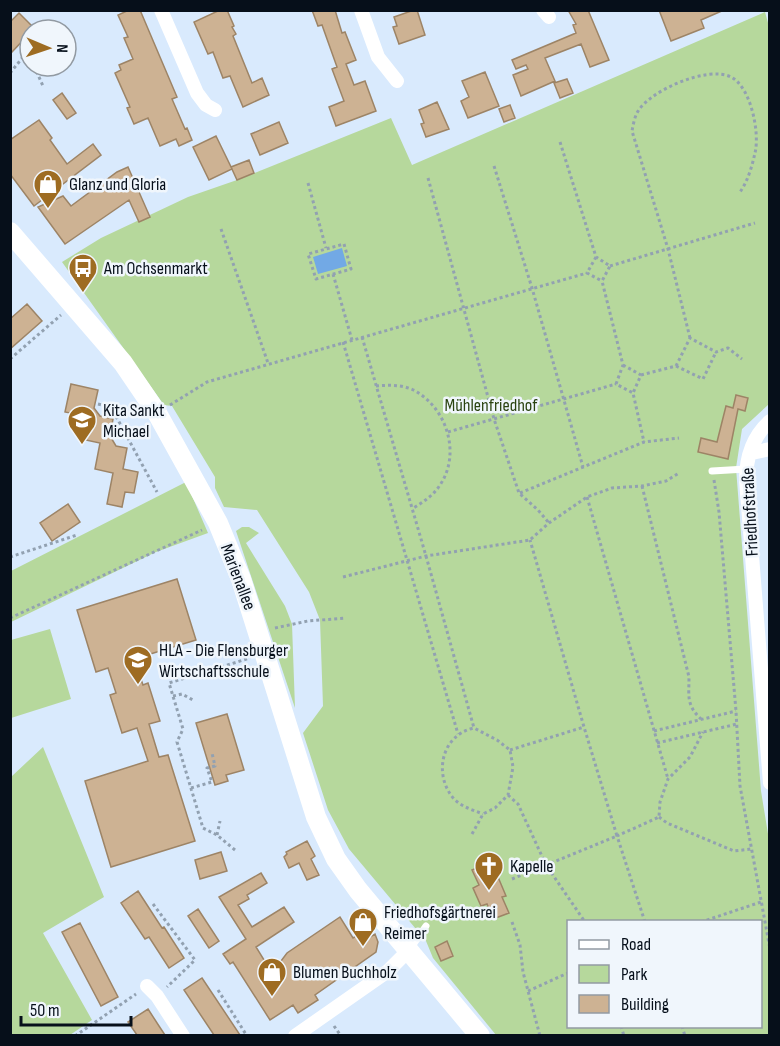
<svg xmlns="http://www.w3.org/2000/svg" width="780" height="1046" viewBox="0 0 780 1046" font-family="'Sofia Sans Condensed',sans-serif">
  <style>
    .green { fill: #b6d89c; fill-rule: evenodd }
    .water { fill: #72a9e5 }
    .building { fill: #cdb293; stroke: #9d8466; stroke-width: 1.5 }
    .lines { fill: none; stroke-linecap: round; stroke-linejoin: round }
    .path { stroke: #92a1b1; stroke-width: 3; stroke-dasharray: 3 3; stroke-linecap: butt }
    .lane { stroke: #fff; stroke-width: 7 }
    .street { stroke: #fff; stroke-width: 14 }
    .secondary { stroke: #fff; stroke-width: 20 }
    .labels { text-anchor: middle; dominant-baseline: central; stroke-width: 5; stroke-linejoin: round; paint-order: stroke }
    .poi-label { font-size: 18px; fill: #060f1a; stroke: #f0f6fc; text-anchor: start }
    .park-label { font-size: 18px; fill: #2a4310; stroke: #f0f6fc }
    .street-label { font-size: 18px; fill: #060f1a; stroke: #f0f6fc }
  </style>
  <rect width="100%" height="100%" fill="#d9eafd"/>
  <!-- green -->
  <path class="green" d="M765,12L770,30L769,404L742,429L736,468L761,791L769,840V1035H496L433,958L426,941L349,849L328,810L303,733L323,706L320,620L309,592L257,510L224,507L215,488V477L172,406L164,405L62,262L101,238L188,197L237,180L391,118L412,165ZM568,922H760V1026H568Z
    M186,482L208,533L156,552L11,622V571Z
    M242,527H249L259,533L246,543L285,606L292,624L295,708L236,531Z
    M50,629L71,699L11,718V640Z
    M43,747L104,897L43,933L92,1020L70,1035H11V777Z"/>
  <!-- water -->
  <path class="water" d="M342,248L347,266L318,274L313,257Z"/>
  <!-- building -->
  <path class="building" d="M129,10H140L177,97L172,99L185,129L187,128L192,140L179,146L176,139L160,146L148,118L134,124L127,108L130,107L115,73L121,70L119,65L133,59L124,38L128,37L118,15Z
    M220,10H227L234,26L232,27L236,34L233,36L252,83L262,78L269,95L243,107L230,76L223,78L213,52L208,54L194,22Z
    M312,10H335L342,33L345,32L356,60L346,64L354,85L365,81L376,111L336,126L329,107L344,101L332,69L337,67L322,25L318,26Z
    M414,10H417L425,35L399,44L393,27L397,26L394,17Z
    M568,10H588L609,60L590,67L581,44L545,58L555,81L521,96L513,75L528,69L526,65L516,69L512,60L576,33L573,25L576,24Z
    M659,10H724L701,20L704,28L671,41Z
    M19,13L34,28L30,30V33L10,54V22Z
    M485,72L499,106L468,118L461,101L469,97L462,81Z
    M567,79L573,93L560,98L554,83Z
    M62,93L76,113L67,119L53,100Z
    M437,102L449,129L426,137L421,124L424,123L419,110Z
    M510,105L515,118L504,122L499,109Z
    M39,120L52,138L50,140L67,164L93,144L101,155L34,206L10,174V140Z
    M279,122L288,143L260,155L251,134Z
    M216,136L232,169L209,180L193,147Z
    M249,160L254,173L237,180L231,167Z
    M128,167L150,217L139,222L129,200L65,244L38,207L63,196L71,206L117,172Z
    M27,304L42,321L10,349V319Z
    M71,384L98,390L94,408L100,416L113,419L110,436L116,446L127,448L123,469L138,472L134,493L125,492L122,507L107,504L113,473L95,469L100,443L81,439L85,416L65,412Z
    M736,395L748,398L745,411L738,409L728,459L698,452L701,438L717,442L726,406L733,408Z
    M68,504L80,522L52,541L40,523Z
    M177,579L196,640L134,659L143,685L148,683L160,721L149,724L159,757L168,755L195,841L111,867L85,781L148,761L137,728L122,733L110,695L116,693L108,668L96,672L77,610Z
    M227,714L244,770L226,775L228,781L215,785L196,723Z
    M307,841L315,856L311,859L319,875L307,880L299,863L289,868L284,857L287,854L286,852Z
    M221,852L227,871L200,879L195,860Z
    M488,864L494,879L498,877L506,896L502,897L509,913L493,919L487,904L481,906L473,888L479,885L472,870Z
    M261,873L267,883L247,895L249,899L238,905L252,927L284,907L294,922L256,947L272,973L287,953L340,917L353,938L363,932L367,939L375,934L378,942L376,952L315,995L318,1000L298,1013L293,1005L270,1020L233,962L230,964L223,954L246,939L219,897Z
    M138,891L162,928L164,927L184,958L169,968L149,937L145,939L121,903Z
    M198,909L219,941L209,948L188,916Z
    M80,923L118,997L101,1006L62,932Z
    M447,941L453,956L441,961L435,947Z
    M202,978L240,1035H214L184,990Z
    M148,1009L159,1026L165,1035H137L128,1022Z"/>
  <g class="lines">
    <!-- path -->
    <path class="path" d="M34,66L43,86
      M10,73L28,51L30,56
      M560,142L596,257L610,266L602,281L623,365L616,384L633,393L644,442
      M494,166L532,288L583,467
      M428,178L494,419L519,493L538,510L549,523
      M308,183L326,248
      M221,229L268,363
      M344,244L351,269L316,279L308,254Z
      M596,257L587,273L602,281
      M610,266L755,223
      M333,274L352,340
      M362,337L426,556L474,728
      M690,338L668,249L632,131C633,126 634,119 637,113C648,91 708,65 731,77C751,87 760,133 755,153C752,166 748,181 740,192
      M343,342L458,734
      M10,359L61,315
      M623,365L641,375L633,393
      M676,366L703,379L716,352
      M641,375L676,366L690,338L716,352L728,348L742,359
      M376,386C390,385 404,384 417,392C447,410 461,454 440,485C433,496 423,502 412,509
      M98,404L111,407L157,492
      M170,405L207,382L587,273
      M448,432L616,384
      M714,480L719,512L736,711L740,786L770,949
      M642,486L689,677C689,696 686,705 701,719
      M520,493L644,442L679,438
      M587,497L668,779
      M10,557L77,535
      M343,577L426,556L530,540L549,523L587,497L612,488L642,486L666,481L679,473
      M10,618L202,530
      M275,628L308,621L346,618
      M173,696L182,694L193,700
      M654,731L736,711
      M657,743L737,724
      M510,750L584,727L530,540
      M191,788L212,782L207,768L215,766L212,753
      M508,795L518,804L546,865L585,922
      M659,817L667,823L734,851L751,849
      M472,834L483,814L495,808L508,795L513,767L510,750L497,740L474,728C441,735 433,775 454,799C462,807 473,810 483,814
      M217,835L220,821
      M235,850L217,835L203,828L177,742L183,729L169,683L250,658
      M512,879L617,836L584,727
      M153,904L195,960L167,987
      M512,922L520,945L523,972L540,1036
      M645,922L617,836L659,817L660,802L668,779L690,757L703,732
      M701,922L761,902
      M218,990L247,1036
      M528,991L568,973
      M334,1026L341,1036
      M621,1026L624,1036
      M682,1026L685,1036
      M75,1036L136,994"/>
    <!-- lane -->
    <path class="lane" d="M712,471L746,469
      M410,949L426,926"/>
    <!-- street -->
    <path class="street" d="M161,10L197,93L206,105L215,110
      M361,10L378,57L397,81
      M543,10L549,17
      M770,421C752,437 746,457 746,480L770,783
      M752,453L770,449
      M147,986L157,996L183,1036
      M295,1036L388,971L409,950"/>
    <!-- secondary -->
    <path class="secondary" d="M10,232L123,363L157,413L218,523L241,579L316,817L336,859L358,890L480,1036"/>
  </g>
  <!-- icons -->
  <defs>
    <g id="shop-pin" transform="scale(1.5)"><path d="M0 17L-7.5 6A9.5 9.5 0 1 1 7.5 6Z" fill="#9e6c22" stroke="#f0f6fc"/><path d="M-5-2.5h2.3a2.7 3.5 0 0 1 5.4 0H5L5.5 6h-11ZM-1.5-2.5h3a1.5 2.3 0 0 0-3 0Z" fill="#fff"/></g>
    <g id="bus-pin" transform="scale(1.5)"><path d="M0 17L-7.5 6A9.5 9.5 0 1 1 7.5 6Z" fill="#9e6c22" stroke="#f0f6fc"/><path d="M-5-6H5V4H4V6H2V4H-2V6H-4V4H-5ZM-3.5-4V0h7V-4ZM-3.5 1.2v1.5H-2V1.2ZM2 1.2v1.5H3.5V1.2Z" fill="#fff"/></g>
    <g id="school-pin" transform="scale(1.5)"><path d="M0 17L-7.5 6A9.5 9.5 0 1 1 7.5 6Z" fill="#9e6c22" stroke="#f0f6fc"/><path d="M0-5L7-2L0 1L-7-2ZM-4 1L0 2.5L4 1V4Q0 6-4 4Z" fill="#fff"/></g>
    <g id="church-pin" transform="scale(1.5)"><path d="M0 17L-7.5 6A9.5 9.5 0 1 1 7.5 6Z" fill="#9e6c22" stroke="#f0f6fc"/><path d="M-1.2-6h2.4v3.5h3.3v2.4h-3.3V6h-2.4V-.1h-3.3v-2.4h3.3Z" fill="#fff"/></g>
  </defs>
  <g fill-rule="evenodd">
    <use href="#shop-pin" x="48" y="184"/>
    <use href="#bus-pin" x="83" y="268"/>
    <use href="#school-pin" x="82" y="420"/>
    <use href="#school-pin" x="138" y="660"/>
    <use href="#church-pin" x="489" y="866"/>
    <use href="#shop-pin" x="363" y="922"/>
    <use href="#shop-pin" x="272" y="972"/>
  </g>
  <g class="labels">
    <!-- poi labels -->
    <g class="poi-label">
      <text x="69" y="184">Glanz und Gloria</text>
      <text x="104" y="268">Am Ochsenmarkt</text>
      <text x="103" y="410">Kita Sankt<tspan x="103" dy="21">Michael</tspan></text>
      <text x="159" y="650">HLA - Die Flensburger<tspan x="159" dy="21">Wirtschaftsschule</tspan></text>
      <text x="510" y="866">Kapelle</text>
      <text x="384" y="912">Friedhofsgärtnerei<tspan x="384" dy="21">Reimer</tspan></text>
      <text x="293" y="972">Blumen Buchholz</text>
    </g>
    <!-- park labels -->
    <g class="park-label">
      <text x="491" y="405">Mühlenfriedhof</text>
    </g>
    <!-- street labels -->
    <g class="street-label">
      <text transform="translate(750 512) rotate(-93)">Friedhofstraße</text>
      <text transform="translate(238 577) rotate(69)">Marienallee</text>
    </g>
  </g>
  <!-- border -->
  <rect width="780" height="1046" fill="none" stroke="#060f1a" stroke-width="24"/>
  <!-- legend -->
  <rect x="567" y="920" width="195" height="108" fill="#f0f6fc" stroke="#929aa2" stroke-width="1.5"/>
  <rect x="579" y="940" width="30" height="9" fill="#ffffff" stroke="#929aa2" stroke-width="1.5"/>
  <text x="621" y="950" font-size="18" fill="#060f1a">Road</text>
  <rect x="579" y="965" width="30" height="18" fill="#b6d89c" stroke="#929aa2" stroke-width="1.5"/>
  <text x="621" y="980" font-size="18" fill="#060f1a">Park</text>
  <rect x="579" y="995" width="30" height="18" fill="#cdb293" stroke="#929aa2" stroke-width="1.5"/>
  <text x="621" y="1010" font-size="18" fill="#060f1a">Building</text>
  <!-- north arrow -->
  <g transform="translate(48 48) rotate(92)"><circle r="28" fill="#f0f6fc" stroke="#929aa2" stroke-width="1.5"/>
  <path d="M0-4.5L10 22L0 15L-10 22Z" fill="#9e6c22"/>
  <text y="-9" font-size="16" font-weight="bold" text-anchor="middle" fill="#060f1a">N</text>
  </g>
  <!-- scale -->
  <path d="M21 1016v9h110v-9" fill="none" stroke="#060f1a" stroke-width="3"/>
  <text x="30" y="1016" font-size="18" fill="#060f1a" stroke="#f0f6fc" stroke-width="4.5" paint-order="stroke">50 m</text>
</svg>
